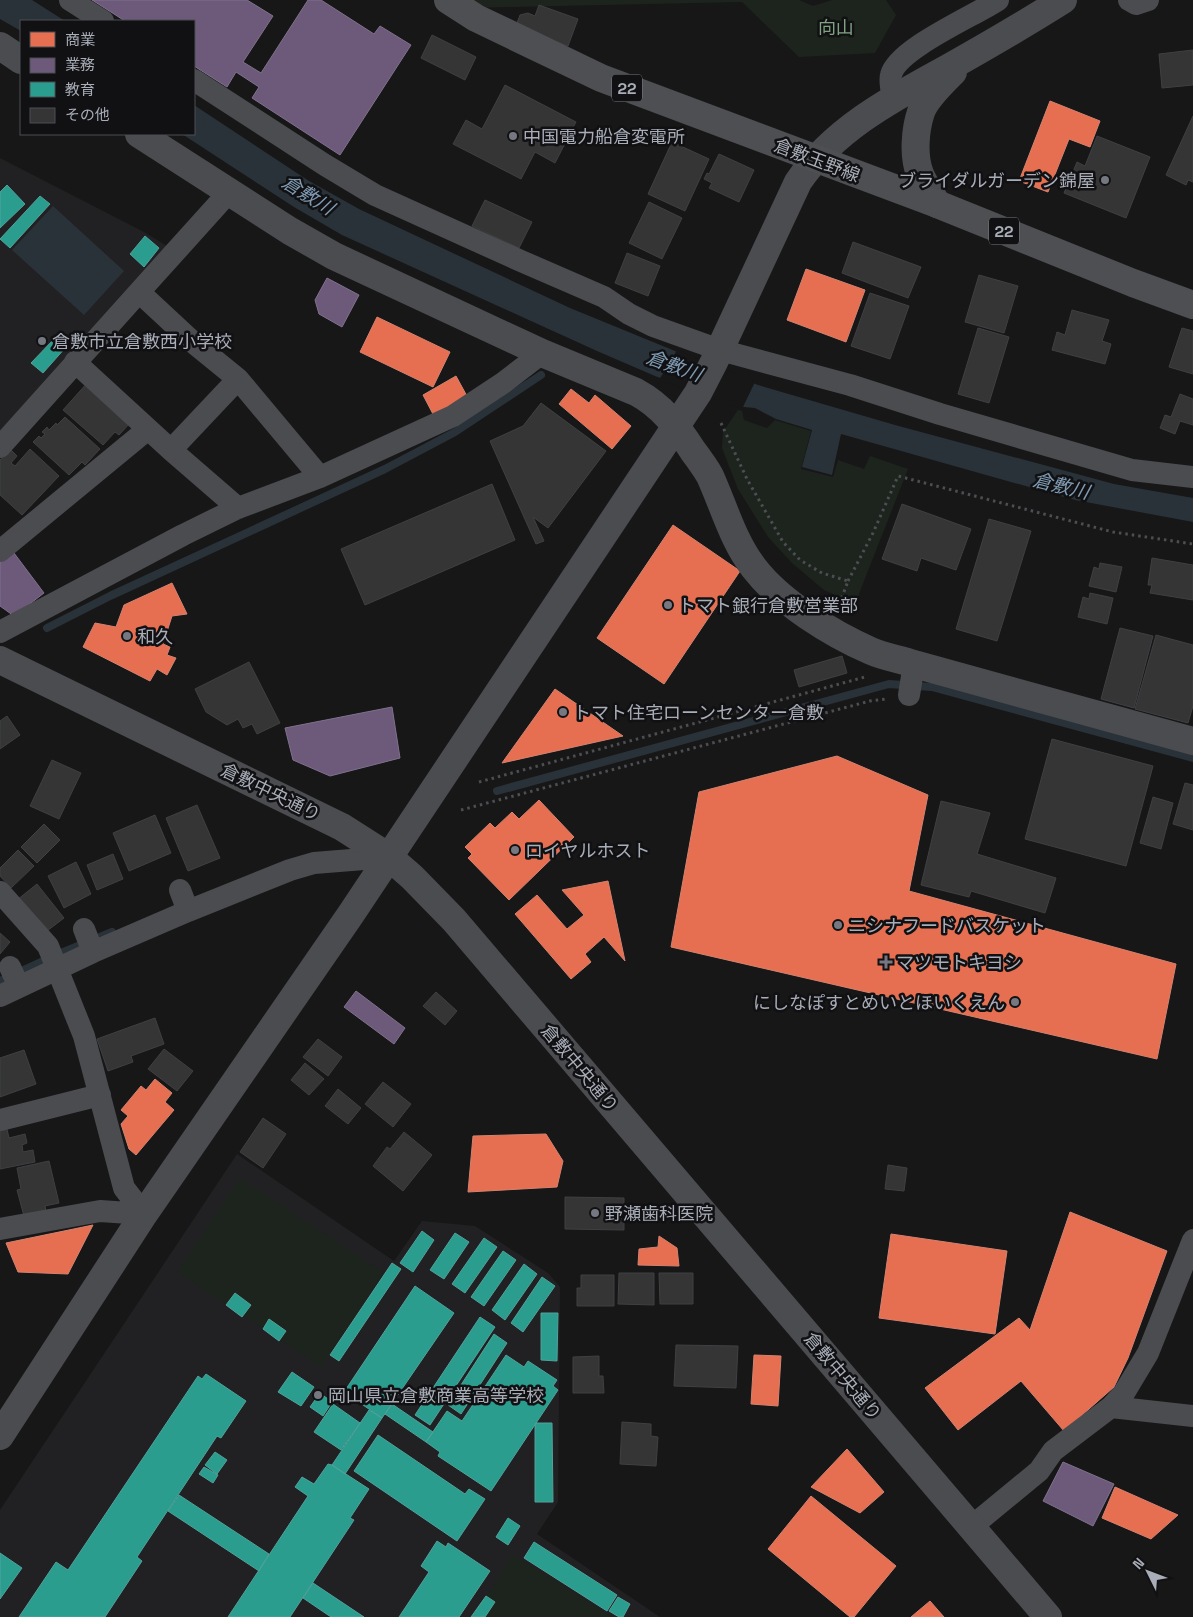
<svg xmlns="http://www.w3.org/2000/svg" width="1193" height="1617" viewBox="0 0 1193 1617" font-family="'Space Grotesk','Noto Sans JP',sans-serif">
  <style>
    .built { fill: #212123 }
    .green { fill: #1d241e }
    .water { fill: #2a3239 }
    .pier { fill: #171717 }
    .shops { fill: #e76f51; stroke: #d48270 }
    .offices { fill: #6d597a; stroke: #7f728d }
    .schools { fill: #2a9d8f; stroke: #50a29b }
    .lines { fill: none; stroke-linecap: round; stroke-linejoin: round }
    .stream { stroke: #2a3239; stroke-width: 8 }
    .building { fill: #353536; stroke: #3f4043 }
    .path { stroke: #4d4e52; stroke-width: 3; stroke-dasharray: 2.5 4; stroke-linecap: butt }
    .minor { stroke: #4b4c50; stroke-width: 22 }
    .tertiary { stroke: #4b4c50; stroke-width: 28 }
    .primary { stroke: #4d4f52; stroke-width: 28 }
    .poi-dot { fill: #757880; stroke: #111113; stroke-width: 2 }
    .labels { text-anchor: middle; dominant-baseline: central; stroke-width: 5; stroke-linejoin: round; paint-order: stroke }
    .shield { fill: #111113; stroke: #7b7e86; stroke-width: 1 }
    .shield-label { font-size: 16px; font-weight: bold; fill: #a8adb8 }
    .park-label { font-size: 18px; fill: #7fa381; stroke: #111113 }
    .poi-label { font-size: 18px; fill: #a8adb8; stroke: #111113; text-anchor: start }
    .street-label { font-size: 18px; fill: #a8adb8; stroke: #111113 }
    .water-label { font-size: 19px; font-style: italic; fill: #7f9bb3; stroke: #111113 }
  </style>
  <rect width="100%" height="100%" fill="#171717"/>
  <!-- built -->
  <path class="built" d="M0,158L144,232L169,247L0,434Z
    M237,1154L394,1261L422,1221L475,1226L548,1273L560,1287L558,1502L537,1534L660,1617H0V1510Z"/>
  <!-- green -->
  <path class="green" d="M448,0H799L813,6L832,0H886L896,15L875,53L799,57L742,2L458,8Z
    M738,410L742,411L744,420L767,428L775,420L811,431L801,469L833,477L838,460L864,469L870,456L908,469L855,604L824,590L792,563L768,537L738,489L722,448L723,432Z
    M240,1178L384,1273L321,1367L177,1272Z
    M513,1555L613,1617H473Z"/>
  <!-- water -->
  <path class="water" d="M0,0H32L65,21H21V31L0,19Z
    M194,105L309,181L359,209L570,308L758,385L895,425L1114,484L1193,498V522L1075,500L841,434L832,475L802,467L812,430L776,419L755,408L744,407L655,376L597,351L342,235L294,207L182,134H194Z
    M53,206L124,271L84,315L12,250Z"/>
  <!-- pier -->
  <path class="pier" d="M677,350L755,382L742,409L659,380Z"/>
  <!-- shops -->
  <path class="shops" d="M1050,101L1100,121L1090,147L1069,139L1048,192L1019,181Z
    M806,269L865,290L846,342L787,320Z
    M377,317L450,352L433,387L360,352Z
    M456,376L468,398L434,416L423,395Z
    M571,389L589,403L595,395L631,426L612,449L559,404Z
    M673,525L740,571L664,684L597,638Z
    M172,583L187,614L172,616L163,644L170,647L167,655L176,658L167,675L157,669L150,681L83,647L95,623L116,627L124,605Z
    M555,689L623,736L502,763Z
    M837,756L928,795L909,891L1176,964L1157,1059L671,947L699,792Z
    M539,800L574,837L509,900L468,858L472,854L465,847L490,823L495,828L512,812L519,819Z
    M608,881L625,961L604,937L585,954L591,962L571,979L515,914L537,895L567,929L584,915L562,890Z
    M155,1079L172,1093L165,1102L174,1110L136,1155L129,1149L121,1124L128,1116L121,1110L141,1086L146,1090Z
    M546,1134L563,1161L557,1187L468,1192L473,1136Z
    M1070,1212L1167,1251L1128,1358L1114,1387L1064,1431L1021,1381L958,1430L925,1388L1019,1318L1030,1330Z
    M93,1225L68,1274L18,1272L6,1243Z
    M891,1234L1007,1251L995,1334L879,1318Z
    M659,1236L677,1248L679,1266L638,1265L639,1249L658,1247Z
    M754,1355L781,1356L778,1406L751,1404Z
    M847,1449L884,1492L860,1513L811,1487Z
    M1115,1487L1178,1515L1151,1539L1102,1518Z
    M811,1496L896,1566L854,1617H850L768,1549Z
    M930,1601L944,1617H911Z"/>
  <!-- offices -->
  <path class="offices" d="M92,0H247L273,16L243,62L261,73L308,0H321L374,34L380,26L411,45L340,155L252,98L259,87L236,72L227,87L194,66V21H125Z
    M327,278L359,295L342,327L319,314L315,300Z
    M11,549L44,593L14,616L0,606V558Z
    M392,707L400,758L330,776L293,760L285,728Z
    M356,991L405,1028L394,1044L344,1007Z
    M1063,1462L1114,1484L1093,1526L1043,1501Z"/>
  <!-- schools -->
  <path class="schools" d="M7,185L25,204L0,228V192Z
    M40,196L50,204L10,248L0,239Z
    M145,236L159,248L144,267L130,254Z
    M55,338L66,347L43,373L31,363Z
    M422,1231L434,1240L413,1272L400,1263Z
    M455,1233L469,1242L444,1279L430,1270Z
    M484,1238L497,1247L465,1293L452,1284Z
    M503,1251L516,1260L484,1306L471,1297Z
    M392,1263L401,1269L339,1361L330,1355Z
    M524,1264L537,1274L505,1320L492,1310Z
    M542,1277L555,1286L523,1332L511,1323Z
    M415,1286L454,1313L382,1418L344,1392Z
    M235,1293L251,1305L242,1317L226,1305Z
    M541,1313H558L557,1361L541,1360Z
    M480,1317L495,1327L430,1425L415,1415Z
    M269,1319L286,1331L279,1341L263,1329Z
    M494,1334L507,1343L461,1414L448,1405Z
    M506,1355L524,1367L528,1361L557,1380L553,1386L558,1390L491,1491L438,1456L440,1452L426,1442L447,1411L462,1421Z
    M292,1372L314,1387L301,1406L278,1392Z
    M206,1374L246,1401L221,1438L217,1436L137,1557L142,1561L105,1617H19L56,1562L68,1570L198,1376L202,1379Z
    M320,1393L332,1402L323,1416L310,1407Z
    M333,1404L360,1423L341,1450L314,1432Z
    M392,1404L433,1432L426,1442L385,1414Z
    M369,1410L382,1418L345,1474L332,1465Z
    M536,1423H552L553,1502H535V1425Z
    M378,1435L465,1494L469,1489L485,1499L457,1541L354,1471Z
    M215,1452L227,1460L217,1474L205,1465Z
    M328,1464L332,1465L369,1489L350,1518L354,1520L290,1617H228L308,1496L295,1487L302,1477L314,1484Z
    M204,1467L218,1475L213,1483L199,1474Z
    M179,1495L269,1554L259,1571L168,1511Z
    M508,1518L520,1526L508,1545L496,1537Z
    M437,1541L446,1547L448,1543L490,1571L459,1617H399L429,1572L421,1566Z
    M534,1542L617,1595L607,1611L524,1558Z
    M0,1553L22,1568L0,1599Z
    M313,1583L364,1617H331L303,1598Z
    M486,1596L495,1602L485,1617H471Z
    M618,1597L630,1604L623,1617H619L609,1611Z"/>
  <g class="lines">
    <!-- stream -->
    <path class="stream" d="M47,628L110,596L385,469L455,432L541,375
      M497,791L889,684L932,687L1193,758
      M0,981L61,953L112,932"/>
  </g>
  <!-- building -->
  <path class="building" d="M539,5L578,19L568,46L529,32L517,23L520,15L528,13L535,16Z
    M432,35L476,57L465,80L421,58Z
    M1193,50V85L1162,88L1159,54Z
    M505,85L576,122L555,163L535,152L521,179L453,144L466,120L482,129Z
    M1193,116V182L1188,180L1186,185L1166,175Z
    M1097,136L1150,157L1126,218L1064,193L1077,162L1085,166Z
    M672,142L709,159L685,211L648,194Z
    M719,154L754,170L739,202L709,188L712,183L704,179L707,173L709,174Z
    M485,200L532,222L519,248L472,226Z
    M649,202L682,218L662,259L629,243Z
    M853,242L921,267L908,298L842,273Z
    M627,253L660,266L648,296L615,283Z
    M979,275L1018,286L1004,333L965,322Z
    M870,293L909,306L890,359L851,346Z
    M1072,310L1109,320L1102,341L1111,344L1105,364L1052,350L1057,332L1065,335Z
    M978,328L1009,337L989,403L958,394Z
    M1182,328L1193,331V374L1169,367Z
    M89,381L130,423L119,435L115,432L103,445L63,410Z
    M1180,394L1193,399V425L1180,421L1175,434L1160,428L1165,415L1171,417Z
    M541,403L606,451L548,528L533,517L544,541L536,544L490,441L523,426Z
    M65,417L100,449L85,465L82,462L69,475L33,442L39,436L41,438L45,434L42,432L47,427L49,430L56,423L57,425Z
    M10,449L17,456L11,463L15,466L30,449L59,476L22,515L0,495V460Z
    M492,484L515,540L365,605L341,549Z
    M902,504L971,529L956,570L921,558L917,571L882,559Z
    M989,519L1031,531L997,641L956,629Z
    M1152,558L1193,565V600L1150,593L1152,585H1148Z
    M1100,563L1122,567L1116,592L1089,586L1094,567L1099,569Z
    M1090,593L1113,598L1107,624L1078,617L1083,597L1089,599Z
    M1120,628L1153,636L1134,708L1101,699Z
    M1156,635L1193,645V706L1188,723L1135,709Z
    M842,656L847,673L799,687L794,670Z
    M249,662L280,723L257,734L252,724L243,728L238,719L227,725L206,712L195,689Z
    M7,716L20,735L0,749V721Z
    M1052,739L1153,766L1126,866L1025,839Z
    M52,760L81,773L59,819L30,806Z
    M1185,783L1193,785V830L1173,824Z
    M1153,797L1173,803L1161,849L1140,843Z
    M941,801L990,813L977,854L1056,878L1045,913L971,891L969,897L921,885Z
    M197,805L220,858L188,871L166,818Z
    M155,815L171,853L129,871L113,833Z
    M44,824L60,840L37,863L21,847Z
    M18,850L34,866L11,888L0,876V868Z
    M113,854L123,879L97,890L87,865Z
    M76,862L91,894L64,908L48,876Z
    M37,884L64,918L43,934L17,900Z
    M0,933L10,942L0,954Z
    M436,992L457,1011L445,1025L423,1006Z
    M155,1018L164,1044L131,1056L133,1062L108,1071L97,1039Z
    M318,1039L342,1057L328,1076L303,1057Z
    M164,1049L193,1071L177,1091L148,1069Z
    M24,1050L36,1084L0,1097V1058Z
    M305,1063L324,1079L309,1095L291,1080Z
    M383,1082L411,1104L393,1127L365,1104Z
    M338,1089L361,1108L348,1124L325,1106Z
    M263,1118L286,1134L263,1168L240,1152Z
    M6,1125L9,1138L25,1134L27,1143L22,1145L23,1152L33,1150L35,1162L0,1169V1126Z
    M404,1132L432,1155L403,1191L373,1166L387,1147L390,1149Z
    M49,1161L59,1203L45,1206L46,1211L24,1216L17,1190L21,1189L17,1168Z
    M888,1165L907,1168L904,1191L885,1189Z
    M565,1197L624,1198V1230L565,1229Z
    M619,1273H654V1305L618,1304Z
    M659,1273H693V1304H660Z
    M581,1275H614V1306H577V1288H581Z
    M676,1345L738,1346L736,1388L674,1386Z
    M599,1356V1376H603L604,1393H573V1357Z
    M622,1422L651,1424V1436L658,1437L656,1466L620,1464Z"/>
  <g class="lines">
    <!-- path -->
    <path class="path" d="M721,423L747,479L783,542L800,560L822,573L848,581L839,605
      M848,581L873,533L898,476L1113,532L1193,544
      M479,782L865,677
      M461,810L870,701L886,699"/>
    <!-- minor -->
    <path class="minor" d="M70,0L103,21
      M1129,0L1136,4L1148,0
      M194,80L325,165L375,195L521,261L604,297L629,314L653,326L720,350L850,385L940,414L1132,470L1193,477
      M893,98C892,92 889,81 891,75C897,49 974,16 998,0
      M139,292L230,191
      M75,362L171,450L238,508
      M0,447L139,292L195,344L238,379L320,477
      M171,450L238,379
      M0,551L148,429
      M0,632L183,535L238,508L320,477L453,416L503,383L542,353
      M909,695L914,664
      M180,890L188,911
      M0,892L48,946L84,1036L124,1188L144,1214
      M84,929L93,952
      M10,967L19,987
      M0,996L93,952L188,911L290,870L314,863L389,857
      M0,1120L100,1095
      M0,1229L100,1211L144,1214
      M1111,1407L1193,1416
      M971,1527L1039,1471L1053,1451L1111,1407L1124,1393L1148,1353L1193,1240"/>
    <!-- tertiary -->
    <path class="tertiary" d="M0,46L21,60
      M139,134L290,231L334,256L542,353L636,392C662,406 677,426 693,451C699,459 705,467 710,476C724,507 733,541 754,568C780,602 832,634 871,651C884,657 900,659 914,664L1193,741
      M937,204C932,195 924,184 920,174C913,156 915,130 921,112C926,98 942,83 953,72
      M0,660L342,827L389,857L412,877L454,920L1048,1617
      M0,1436L144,1214L351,914L698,393L714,362L798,182C834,129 893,98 948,68C987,46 1025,24 1063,0"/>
    <!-- primary -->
    <path class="primary" d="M448,0L476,18L601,78L937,204L1133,283L1193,305"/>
  </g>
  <!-- markers -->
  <g class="poi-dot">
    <circle cx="513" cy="136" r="5"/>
    <circle cx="1105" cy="180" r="5"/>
    <circle cx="42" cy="341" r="5"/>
    <circle cx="668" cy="605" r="5"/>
    <circle cx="127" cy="636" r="5"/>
    <circle cx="563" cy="712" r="5"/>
    <circle cx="515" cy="850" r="5"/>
    <circle cx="838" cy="925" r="5"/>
    <path d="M883.5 954.5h5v5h5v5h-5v5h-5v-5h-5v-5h5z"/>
    <circle cx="1015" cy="1002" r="5"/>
    <circle cx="595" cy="1213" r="5"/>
    <circle cx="318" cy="1395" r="5"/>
  </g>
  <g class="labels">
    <!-- shield labels -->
    <g class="shield">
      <rect x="612" y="74.5" width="30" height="27" rx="4"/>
      <rect x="989" y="217.5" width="30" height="27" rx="4"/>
    </g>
    <g class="shield-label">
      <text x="627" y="88">22</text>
      <text x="1004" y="231">22</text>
    </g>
    <!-- park labels -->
    <g class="park-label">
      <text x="836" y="27">向山</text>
    </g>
    <!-- poi labels -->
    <g class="poi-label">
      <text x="523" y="136">中国電力船倉変電所</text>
      <text x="1095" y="180" text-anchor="end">ブライダルガーデン錦屋</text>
      <text x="52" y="341">倉敷市立倉敷西小学校</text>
      <text x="678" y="605">トマト銀行倉敷営業部</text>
      <text x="137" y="636">和久</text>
      <text x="573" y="712">トマト住宅ローンセンター倉敷</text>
      <text x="525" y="850">ロイヤルホスト</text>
      <text x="848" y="925">ニシナフードバスケット</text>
      <text x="896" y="962">マツモトキヨシ</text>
      <text x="1005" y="1002" text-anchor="end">にしなぽすとめいとほいくえん</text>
      <text x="605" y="1213">野瀬歯科医院</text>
      <text x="328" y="1395">岡山県立倉敷商業高等学校</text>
    </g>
    <!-- street labels -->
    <g class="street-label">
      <text transform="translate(817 160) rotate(21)">倉敷玉野線</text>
      <text transform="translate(271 792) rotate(26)">倉敷中央通り</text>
      <text transform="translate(580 1068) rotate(50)">倉敷中央通り</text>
      <text transform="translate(843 1376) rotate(50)">倉敷中央通り</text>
    </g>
    <!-- water labels -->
    <g class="water-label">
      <text transform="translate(308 195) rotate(32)">倉敷川</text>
      <text transform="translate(674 366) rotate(20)">倉敷川</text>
      <text transform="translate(1061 486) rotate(14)">倉敷川</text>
    </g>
  </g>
  <!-- legend -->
  <rect x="20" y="20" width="175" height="115" fill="#111113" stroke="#4d4f55"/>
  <rect x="30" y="32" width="25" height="15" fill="#e76f51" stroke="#4d4f55"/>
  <text x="65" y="45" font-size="15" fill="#a8adb8">商業</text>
  <rect x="30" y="58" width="25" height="15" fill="#6d597a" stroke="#4d4f55"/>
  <text x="65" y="70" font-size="15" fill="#a8adb8">業務</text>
  <rect x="30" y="82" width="25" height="15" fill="#2a9d8f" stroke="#4d4f55"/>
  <text x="65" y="95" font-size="15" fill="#a8adb8">教育</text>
  <rect x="30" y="108" width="25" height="15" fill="#353536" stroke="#4d4f55"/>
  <text x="65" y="120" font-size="15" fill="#a8adb8">その他</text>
  <!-- north arrow -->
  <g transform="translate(1148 1572) rotate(312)" stroke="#111113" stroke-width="4" paint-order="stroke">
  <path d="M0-4L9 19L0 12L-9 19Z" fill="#a8adb8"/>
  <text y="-8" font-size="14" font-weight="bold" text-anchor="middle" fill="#a8adb8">N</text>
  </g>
</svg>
